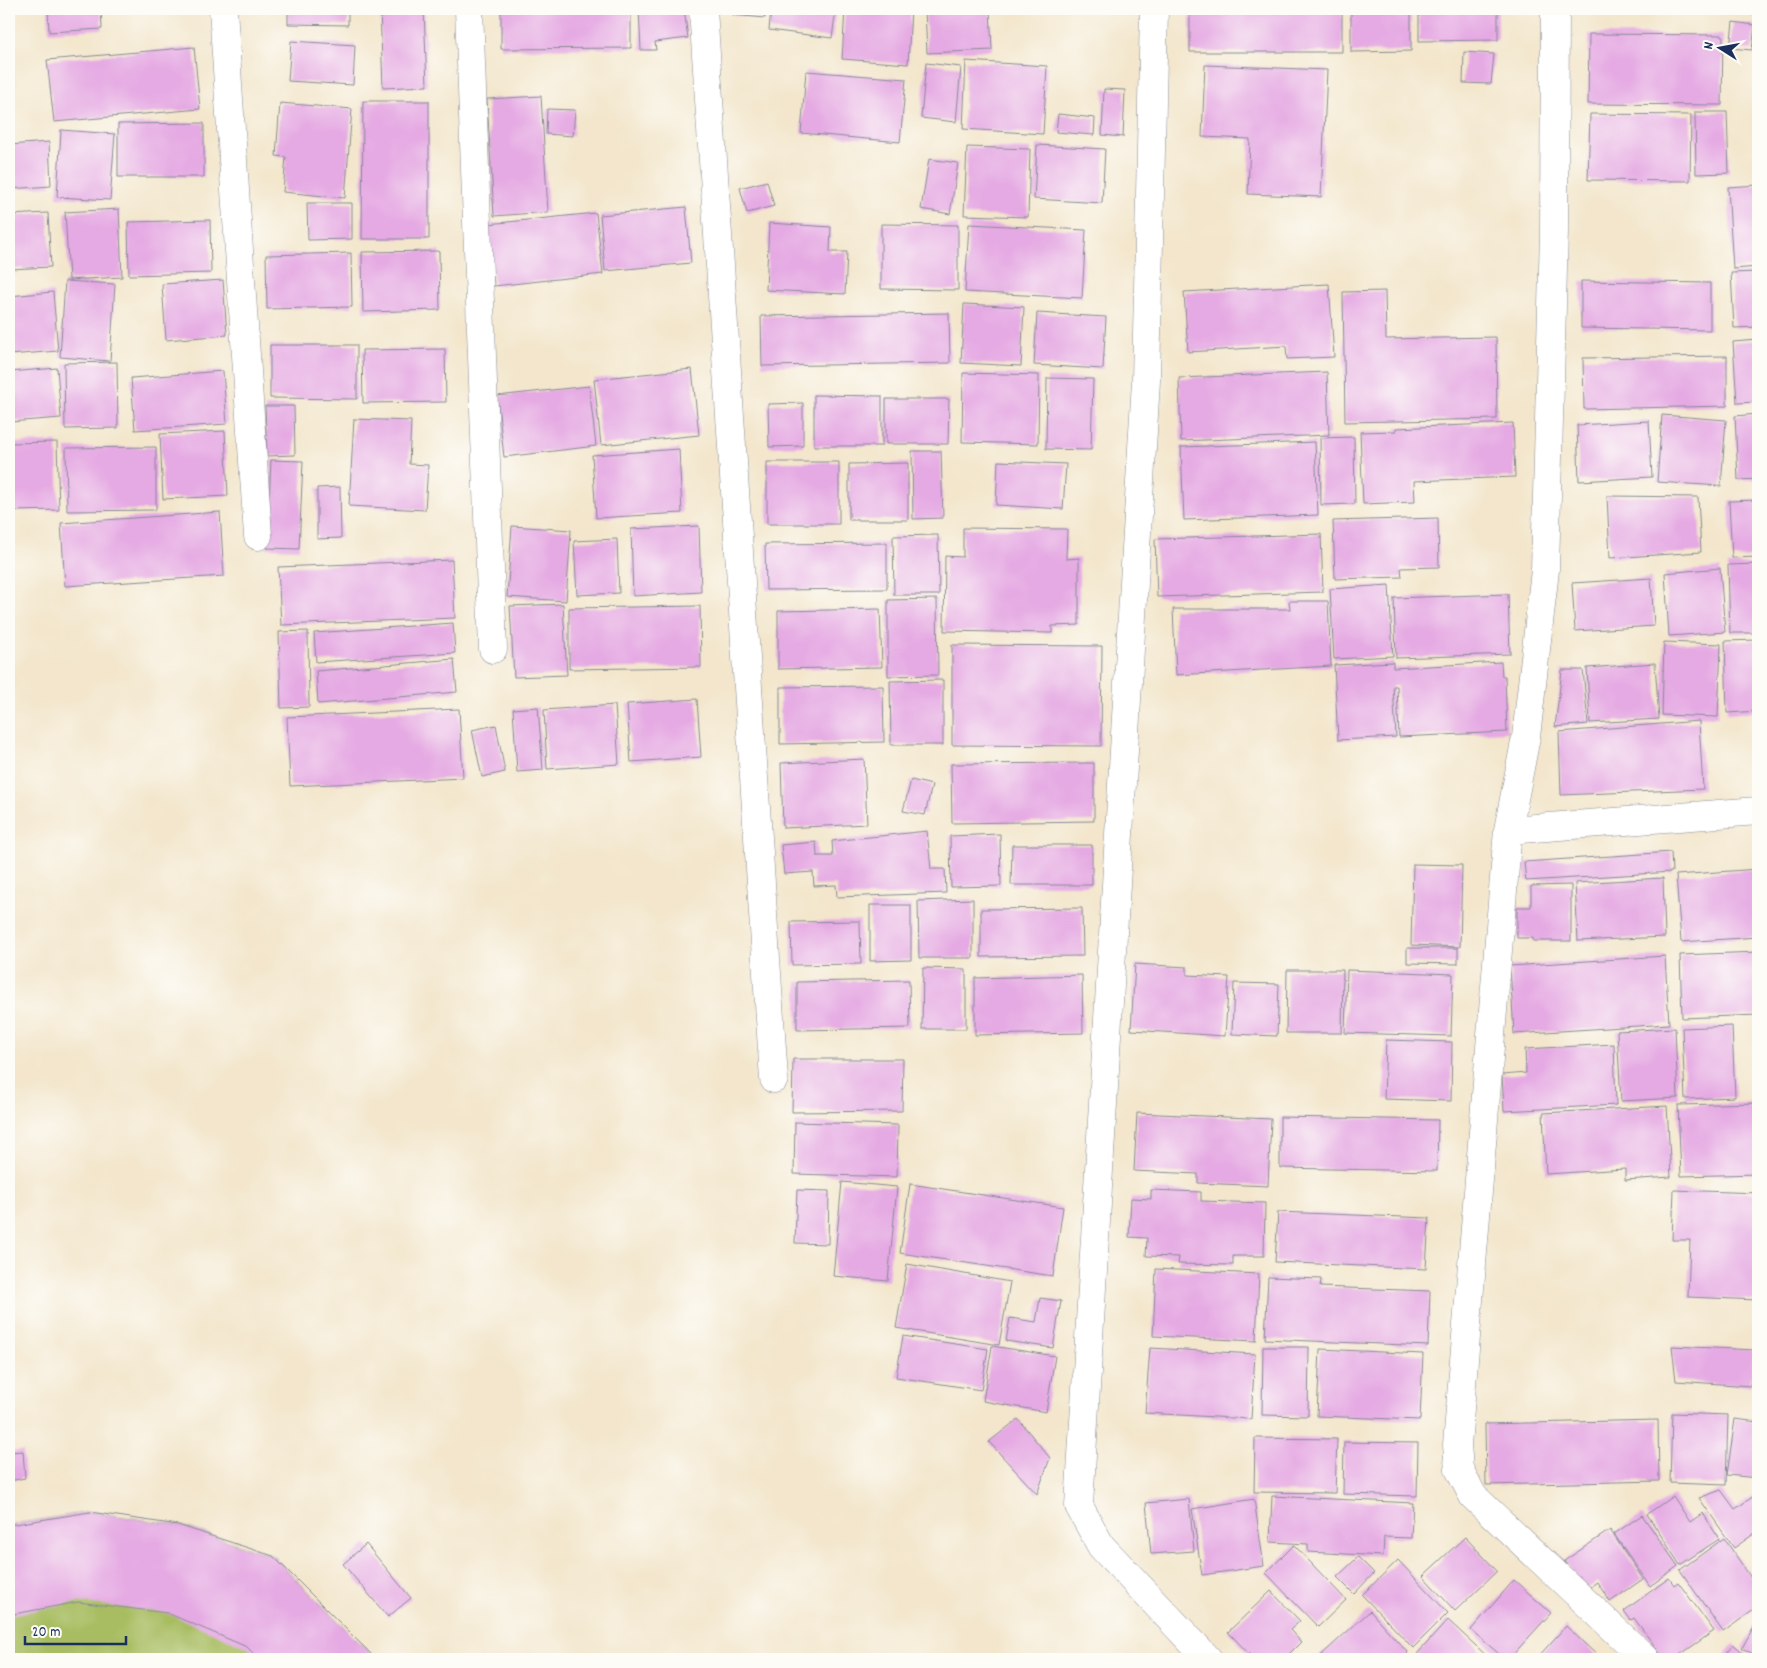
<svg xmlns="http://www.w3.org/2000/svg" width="1767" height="1668" viewBox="0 0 1767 1668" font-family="Dekko,sans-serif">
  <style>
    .green { fill: #a8bd62; stroke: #627660 }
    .building { fill: #e5a9e3 }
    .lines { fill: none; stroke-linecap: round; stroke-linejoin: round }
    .street-casing { stroke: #878a95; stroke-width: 29 }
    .street { stroke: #fff; stroke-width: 28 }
  </style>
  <rect width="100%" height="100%" fill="#fdfcf7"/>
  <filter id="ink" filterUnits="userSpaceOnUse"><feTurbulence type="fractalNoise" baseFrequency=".02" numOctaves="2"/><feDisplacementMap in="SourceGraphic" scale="10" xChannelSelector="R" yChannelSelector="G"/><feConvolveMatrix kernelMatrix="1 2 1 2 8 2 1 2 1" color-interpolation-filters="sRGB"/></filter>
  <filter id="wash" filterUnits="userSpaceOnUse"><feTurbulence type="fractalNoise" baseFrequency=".0096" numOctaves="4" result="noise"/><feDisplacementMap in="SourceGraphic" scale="20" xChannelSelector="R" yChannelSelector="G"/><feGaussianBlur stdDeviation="1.12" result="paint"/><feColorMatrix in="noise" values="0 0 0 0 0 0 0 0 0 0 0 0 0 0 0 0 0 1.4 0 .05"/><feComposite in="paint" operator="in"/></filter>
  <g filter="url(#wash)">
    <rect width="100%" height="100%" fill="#f3e6cc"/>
    <!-- green -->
    <path class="green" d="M90,1512L178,1525L273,1556L376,1659H9V1525Z"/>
    <g id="blocks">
      <!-- building -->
      <path class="building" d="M48,9H101L102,29L49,32Z
        M288,9H348V25L288,24Z
        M380,9H424L427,86L383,88Z
        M501,9H631V48L501,49Z
        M639,9H684L688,38L655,42L656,50H641Z
        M734,9H766L765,18L733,15Z
        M771,9H836L832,38L769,30Z
        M845,9H911L908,64L842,59Z
        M925,9H990L992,50L927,53Z
        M1190,9H1342V52H1190Z
        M1351,9H1411V51L1351,52Z
        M1419,9H1498V40L1419,41Z
        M1739,9H1758V15L1739,14Z
        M1733,22L1755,25L1752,50L1730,48Z
        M1589,34L1723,35L1722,105L1588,104Z
        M291,41L355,45L353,85L288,81Z
        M194,47L200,109L54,122L47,60Z
        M1464,52L1494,54L1491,84L1463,83Z
        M966,61L1047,66L1043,134L963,129Z
        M926,63L961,67L956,122L921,118Z
        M1205,65L1327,70L1321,197L1248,194L1250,139L1202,137Z
        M806,71L906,79L900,142L801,133Z
        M1104,89L1125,90L1123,137L1102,135Z
        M541,96L548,212L494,216L487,99Z
        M363,101H429V239H362Z
        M280,103L352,109L345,198L283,192L286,157L276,156Z
        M547,109L575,110L573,136L546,134Z
        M1695,112H1727L1729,173L1696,174Z
        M1058,114L1095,118L1094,135L1056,132Z
        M1590,114L1691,115L1690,181L1588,180Z
        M204,123V177H118V124Z
        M61,130L115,134L110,200L57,197Z
        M49,142L51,186L9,189V145Z
        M1037,145L1105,149L1102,203L1034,199Z
        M967,147L1030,149L1028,217L964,215Z
        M929,159L958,163L950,214L921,209Z
        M767,181L774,206L747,213L740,188Z
        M1758,185V267L1733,269L1728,187Z
        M307,203H352V239L308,240Z
        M686,207L691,263L605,271L600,215Z
        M119,209L122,277L69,280L65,212Z
        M48,213L51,267L9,269V215Z
        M596,213L603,274L494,286L488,224Z
        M210,220L211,273L129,275L128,222Z
        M769,223L831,227L830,252H847L845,294L766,290Z
        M881,224L958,225V290L881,289Z
        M969,224L1086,230L1082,298L965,292Z
        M439,251L440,310L363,312L362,252Z
        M351,253L352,307L267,309L266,255Z
        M1758,272V327L1734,328L1731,273Z
        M223,280L227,335L166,340L162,284Z
        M65,281L115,284L110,361L60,357Z
        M1581,281L1710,283V330L1581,328Z
        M1329,284L1334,357L1287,359L1286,346L1188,352L1184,292Z
        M1385,291L1386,339L1496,337L1497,419L1345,422L1343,292Z
        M53,292L58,351L9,355V296Z
        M964,304L1024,307L1021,366L961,363Z
        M949,313L950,363L762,366L761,316Z
        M1037,313L1106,317L1103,369L1034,365Z
        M1758,340V402L1737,403L1733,342Z
        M270,345H357V399L270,398Z
        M445,349L446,402L363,403L362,350Z
        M1727,356V406L1584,409L1583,358Z
        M117,362L118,428L65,429L64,363Z
        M57,368L61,418L9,422V372Z
        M692,369L699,435L601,445L594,379Z
        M223,371L227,424L135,430L131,378Z
        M1327,372L1329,435L1181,441L1179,378Z
        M963,373L1039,375L1038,444L962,442Z
        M1047,378L1093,379L1091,450L1046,449Z
        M589,386L596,446L504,457L497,396Z
        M814,395L882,396V446H814Z
        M886,399H949L948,444H886Z
        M803,403V446L769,447L768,404Z
        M265,406H294L295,455L267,456Z
        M1758,414V479L1738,480L1735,416Z
        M1662,415L1726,420L1721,486L1657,482Z
        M354,419L411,421L409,464L428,465L425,510L349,506Z
        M1649,421L1652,477L1579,481L1577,425Z
        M1513,423L1515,477L1414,481L1415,502L1363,504L1360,432L1396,431V428Z
        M225,431L228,496L163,499L160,434Z
        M1354,437L1355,504L1321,505L1320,438Z
        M57,442L59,510L12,511L10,443Z
        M1315,442L1318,515L1184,520L1181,447Z
        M156,447V510L67,511L66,448Z
        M679,449L682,513L596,518L592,455Z
        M912,451H941L943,518L913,519Z
        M271,460L303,461L299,549L267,548Z
        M998,461L1066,464L1063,509L996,505Z
        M767,462H839V524H767Z
        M908,463V520H849V464Z
        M340,487L341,538L317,539V488Z
        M1607,496L1698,497L1701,552L1610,558Z
        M1757,500L1758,557L1732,558L1729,501Z
        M220,512L224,576L65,586L61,523Z
        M1438,518L1439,567L1401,568L1402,577L1335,579L1333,521Z
        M512,526L571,530L566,601L507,597Z
        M699,526L701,592L633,596L631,529Z
        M963,528L1067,529L1066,559L1079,558V625L1052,626V633L944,631L945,556L963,557Z
        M1321,534L1323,592L1157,597L1155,539Z
        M938,535L939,595H894L893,536Z
        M617,539L619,593L577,595L574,541Z
        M887,543V589L766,590L765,544Z
        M452,560L455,618L281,625L278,567Z
        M1758,564V633H1730L1728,565Z
        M1720,568L1725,632L1669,636L1665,573Z
        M1651,578L1654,626L1575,631L1572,583Z
        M1389,585L1393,656L1334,659L1330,589Z
        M1508,594L1510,654L1396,658L1394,598Z
        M937,599L938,675L888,676V600Z
        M1289,601H1328L1331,666L1176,675L1173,609H1290Z
        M563,604L567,675L514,677L510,606Z
        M700,606L701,667L569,669V608Z
        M880,609L882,667L778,669V611Z
        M453,623L455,653L316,662L314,633Z
        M308,631L309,707L281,708L279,632Z
        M1758,640V711L1727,713L1725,641Z
        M1664,642L1721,644L1718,717L1662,715Z
        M952,645L1102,646L1101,746L952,745Z
        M454,659L457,692L318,704L316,671Z
        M1393,662V668L1501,662L1502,676H1505L1507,732L1399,737L1397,686H1393L1396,737L1338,740L1334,665Z
        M1655,663L1659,719L1590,723L1587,668Z
        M1562,670H1583L1588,724L1555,727Z
        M943,680V745H891L890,681Z
        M883,686L884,742L780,744V687Z
        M697,699L701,757L631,762L627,704Z
        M615,705L619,764L547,769L544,710Z
        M538,707L543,770L517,772L513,709Z
        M459,709L463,778L290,786L287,717Z
        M1699,721L1703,789L1561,795L1559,732Z
        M496,725L505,772L482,777L472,730Z
        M864,759L867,824L783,828L781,763Z
        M1094,763V821L952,823L951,764Z
        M911,780L932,785L925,815L903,811Z
        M927,831L931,869H945L946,893L837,897L836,885L814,886L813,872L784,874L781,845L816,842L817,856H833L832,841Z
        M1000,834L1001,886L951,887L950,836Z
        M1012,845H1092V885H1011Z
        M1671,852L1672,872L1526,881L1524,862Z
        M1413,864L1462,865L1460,947L1411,945Z
        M1758,869V937L1681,942L1676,875Z
        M1663,878L1665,937L1578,941L1575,883Z
        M1571,885V941H1533V938H1517V907H1531V886Z
        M973,899V958H919L918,901Z
        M870,905H911V960L870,961Z
        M1082,908L1083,956L981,957V909Z
        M860,921L861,964L792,965L791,922Z
        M1407,948H1458V964L1407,963Z
        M1758,952V1015L1682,1018L1680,955Z
        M1665,956L1669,1024L1514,1034L1510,966Z
        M1135,964L1187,967V975L1229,977L1225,1036L1131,1030Z
        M923,968L966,969V1029H922Z
        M1287,970H1343L1342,1033H1286Z
        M1347,970L1453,974L1451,1036L1345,1033Z
        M1082,975L1083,1033L975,1035V978Z
        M909,980L910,1028L797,1030V982Z
        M1234,983L1279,984L1277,1036L1232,1034Z
        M1732,1026L1735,1097L1685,1099L1682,1028Z
        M1675,1028L1678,1098L1621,1101L1617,1031Z
        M1386,1040L1452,1042L1451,1101L1384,1099Z
        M1614,1044L1616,1105L1504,1111L1502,1075L1526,1073L1525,1049Z
        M793,1059H903L902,1111L792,1112Z
        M1758,1103V1174L1681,1176L1678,1105Z
        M1667,1106L1671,1177L1625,1180V1169L1546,1174L1543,1113Z
        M1137,1113L1271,1119L1268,1186L1198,1183V1174L1134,1171Z
        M1280,1117L1438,1120L1437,1171L1280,1168Z
        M795,1122L898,1125L897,1177L794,1174Z
        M842,1182L897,1187L888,1281L833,1276Z
        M910,1184L1063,1207L1053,1276L900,1253Z
        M797,1190L829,1191L828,1244L795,1243Z
        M1151,1190L1201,1192V1201L1265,1203L1264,1256H1233V1265L1178,1264L1179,1257L1146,1256L1147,1238L1129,1237L1131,1198L1151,1199Z
        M1674,1190L1758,1193V1300L1688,1297L1690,1240H1672Z
        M1278,1212L1429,1218L1426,1269L1275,1262Z
        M907,1264L1010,1282L999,1345L896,1328Z
        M1156,1269L1259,1274L1256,1341L1153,1336Z
        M1268,1277L1321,1279L1320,1287L1430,1291L1428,1346L1265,1339Z
        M1040,1298L1061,1301L1053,1348L1006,1341L1010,1318L1036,1322Z
        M903,1336L988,1349L981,1390L896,1377Z
        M992,1346L1055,1356L1046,1412L983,1401Z
        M1672,1346L1755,1350L1750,1386L1676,1381Z
        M1263,1347H1309L1308,1416L1262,1415Z
        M1150,1348L1255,1354L1251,1419L1145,1413Z
        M1320,1349L1423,1354L1420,1420L1317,1416Z
        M1672,1413L1728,1415L1726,1485L1670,1483Z
        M1018,1419L1050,1458L1037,1494L989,1442Z
        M1735,1419L1758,1422V1478L1727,1475Z
        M1658,1420L1659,1481L1486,1485L1485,1424Z
        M1255,1438L1337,1439L1335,1493L1254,1492Z
        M1344,1442L1418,1443L1417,1496L1343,1494Z
        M23,1451L25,1478L9,1481V1452Z
        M1721,1490L1735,1509L1757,1494L1758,1497V1531L1734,1548L1699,1498Z
        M1272,1496L1413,1503L1411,1538L1384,1537L1383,1556L1308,1552V1544L1270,1542Z
        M1673,1496L1690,1522L1703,1513L1719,1539L1680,1565L1647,1514Z
        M1189,1499L1194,1551L1151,1554L1146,1503Z
        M1254,1499L1264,1566L1202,1575L1192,1509Z
        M90,1512L178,1525L273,1556L376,1659H259L247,1647L167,1613L78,1602L9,1615V1525Z
        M1642,1515L1678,1566L1650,1586L1614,1534Z
        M1610,1530L1643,1579L1610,1602L1597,1582L1584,1591L1564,1561Z
        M1465,1537L1497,1571L1455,1611L1423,1576Z
        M1724,1538L1758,1588V1607L1723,1632L1680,1570Z
        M366,1544L411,1598L388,1617L343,1564Z
        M1294,1545L1346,1600L1318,1627L1266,1573Z
        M1358,1557L1374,1573L1354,1594L1337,1577Z
        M1398,1560L1448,1613L1413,1648L1362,1595Z
        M1669,1578L1674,1585L1678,1582L1714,1631L1674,1659H1664L1634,1618L1631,1620L1624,1611Z
        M1514,1580L1551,1613L1509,1659H1505L1471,1630Z
        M1271,1591L1300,1621L1290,1630L1301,1642L1284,1659H1254L1228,1632Z
        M1370,1611L1408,1653L1401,1659H1317Z
        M1758,1619V1657L1742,1648Z
        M1448,1620L1490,1659H1422L1417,1654Z
        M1566,1626L1601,1659H1536Z
        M1733,1644L1751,1659H1721Z"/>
    </g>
  </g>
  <g filter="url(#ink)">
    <use href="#blocks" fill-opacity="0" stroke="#878a95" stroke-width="1"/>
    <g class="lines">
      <!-- street casing -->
      <g class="street-casing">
        <path id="street" d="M223,9L258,536
          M469,9L493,649
          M703,9L774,1079
          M1154,9L1146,381L1079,1506L1101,1546L1208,1659
          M1555,9L1554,231L1545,570L1526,737L1508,830L1457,1445L1459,1469L1473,1496L1646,1659
          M1508,830L1758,811"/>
      </g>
      <!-- street -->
      <use href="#street" class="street"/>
    </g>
  </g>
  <!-- margin -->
  <rect width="1767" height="1668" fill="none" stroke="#fdfcf7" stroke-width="30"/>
  <!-- north arrow -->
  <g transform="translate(1720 48) rotate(281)" stroke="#fdfcf7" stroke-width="4" paint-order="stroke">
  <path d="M0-4L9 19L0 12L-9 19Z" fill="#1b2f5e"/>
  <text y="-8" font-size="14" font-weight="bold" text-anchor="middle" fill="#1b2f5e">N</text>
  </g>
  <!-- scale -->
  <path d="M25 1636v8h101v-8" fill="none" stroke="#1b2f5e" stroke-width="2.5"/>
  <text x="32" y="1636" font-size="15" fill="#1b2f5e" stroke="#fdfcf7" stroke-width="4" paint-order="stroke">20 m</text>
</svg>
